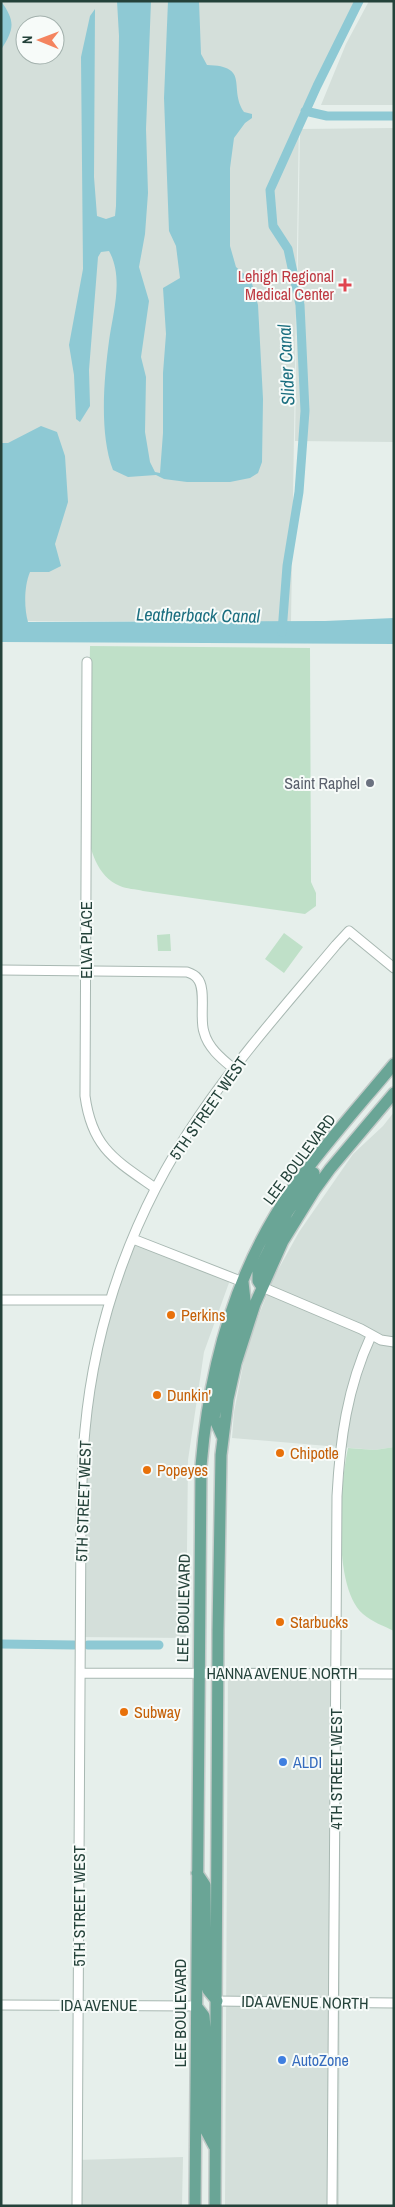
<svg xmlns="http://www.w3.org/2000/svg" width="395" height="2207" viewBox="0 0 395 2207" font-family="'Archivo Narrow',sans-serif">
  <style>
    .built { fill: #d4dfda; fill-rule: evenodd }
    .green { fill: #bfe0c8 }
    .water { fill: #8ec9d4 }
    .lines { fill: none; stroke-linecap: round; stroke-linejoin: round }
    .canal { stroke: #8ec9d4; stroke-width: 9 }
    .minor-casing { stroke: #a8b8b2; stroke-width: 11 }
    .major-casing { stroke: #c2cac8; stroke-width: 14 }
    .minor { stroke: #fff; stroke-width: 9 }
    .major { stroke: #6aa596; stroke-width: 11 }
    .health-dot { fill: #e0444e; stroke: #f7fbf9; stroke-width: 2 }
    .worship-dot { fill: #6b7280; stroke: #f7fbf9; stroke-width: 2 }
    .food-dot { fill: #e8710a; stroke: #f7fbf9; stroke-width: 2 }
    .shop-dot { fill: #3f7fe0; stroke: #f7fbf9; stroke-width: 2 }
    .labels { text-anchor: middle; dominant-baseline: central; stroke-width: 4; stroke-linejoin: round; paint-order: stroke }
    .health-label { font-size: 16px; fill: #be3a42; stroke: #f7fbf9; text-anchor: end }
    .worship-label { font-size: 16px; fill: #5b616d; stroke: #f7fbf9; text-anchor: end }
    .street-label { font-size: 16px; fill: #24423a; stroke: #f7fbf9 }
    .food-label { font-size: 16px; fill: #c56008; stroke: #f7fbf9; text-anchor: start }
    .shop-label { font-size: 16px; fill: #366cbe; stroke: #f7fbf9; text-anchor: start }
    .water-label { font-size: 18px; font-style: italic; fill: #1c6f80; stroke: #f7fbf9 }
  </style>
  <rect width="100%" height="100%" fill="#e6efeb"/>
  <!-- built -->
  <path class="built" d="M1,1H364L299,121L291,622L1,621ZM25,25H55V55H25Z
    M369,1H394V105H321L346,44Z
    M394,128V442L295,441L300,129Z
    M394,1112V1447L375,1450L232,1438L234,1412L247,1345L274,1277L299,1232L353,1154L383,1126Z
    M137,1238L230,1280L204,1352L188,1460L186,1638L77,1637L85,1396L115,1285Z
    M228,1667L341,1669L339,2206H225Z
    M183,2157L182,2206H76V2160Z"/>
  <!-- green -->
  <path class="green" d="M90,646L310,648L311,882L316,893V906L305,914L143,891C136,889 126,889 120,886C97,877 89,848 87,827Z
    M284,933L303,947L284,973L265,959Z
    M170,934L171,951H158L157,935Z
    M394,1447V1631C384,1626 372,1622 363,1614C332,1588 340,1485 348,1448L375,1450Z"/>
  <!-- water -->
  <path class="water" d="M1,1C16,22 14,29 1,50Z
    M117,1H151L146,129L148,193L145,234L139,267L149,301L141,357L146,377L145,432L150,462L155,472L160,473L163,433V373L166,334L163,288L180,278L176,246L169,231L164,98L168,1H199L201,54L207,65C251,66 228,88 244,112L252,114V118L245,123L234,138L230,168V246L236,267L251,280L258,305L263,399L262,462L258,473L250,478L230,482H187L164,479L156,475L128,477L113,470C99,433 104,379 109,341C113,312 124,278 109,251L101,252L98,257L89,370L90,406L80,422L76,419L74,375L69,345L83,269L81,57L90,16L95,9L94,177L97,216L106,219L115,216L116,206L119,36Z
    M41,426L57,432L65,456L68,502L55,544L61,566L49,572H30C24,586 24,608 28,622L325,621L394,618V644L1,642V443H8Z"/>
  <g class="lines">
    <!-- canal -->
    <path class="canal" d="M305,111L327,116H394
      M282,632L287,566L299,492L305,411L300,305L288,249L273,226L270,190L317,86L359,1
      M1,1644L74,1645
      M88,1645H159"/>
    <!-- minor casing -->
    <g class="minor-casing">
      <path id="minor" d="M87,662L85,1096C92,1148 115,1160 155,1188
        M1,970L187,972C190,973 195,975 197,978C207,988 199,1018 204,1032C208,1048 222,1059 234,1069
        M133,1239L243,1282
        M262,1287L361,1329L381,1340L394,1342
        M1,1300H110
        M81,1673L394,1674
        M217,2001L394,2003
        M1,2005L196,2006
        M77,2206L81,1517C82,1488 82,1459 85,1430C95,1318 135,1209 199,1116C240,1056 289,1001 336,945L349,931L394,968
        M332,2206L337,1496C340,1440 347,1388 371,1336"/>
    </g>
    <!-- major casing -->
    <g class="major-casing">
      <path id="major" d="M262,1287L258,1281V1272L287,1213L314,1173
        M222,1436L214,1418L225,1364L245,1300L243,1282
        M197,1873L205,1885L206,1982L208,1990L217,2001
        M197,2007L204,2016L205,2028V2129L214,2146
        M195,2206L201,1466C209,1368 235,1270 293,1188C324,1145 360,1105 394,1064
        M215,2206L218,1631L221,1455L228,1399L236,1363L255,1304L283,1241L314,1191L330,1169L394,1093"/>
    </g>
    <!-- minor -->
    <use href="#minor" class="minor"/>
    <!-- major -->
    <use href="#major" class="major"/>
  </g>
  <!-- markers -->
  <path class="health-dot" d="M342.5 277.5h5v5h5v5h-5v5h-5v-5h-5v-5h5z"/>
  <circle class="worship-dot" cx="370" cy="783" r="5"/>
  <g class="food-dot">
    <circle cx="171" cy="1315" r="5"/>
    <circle cx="157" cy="1395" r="5"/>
    <circle cx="280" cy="1453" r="5"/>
    <circle cx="147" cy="1470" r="5"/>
    <circle cx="280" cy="1622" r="5"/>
    <circle cx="124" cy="1712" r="5"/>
  </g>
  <g class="shop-dot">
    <circle cx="283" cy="1762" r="5"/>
    <circle cx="282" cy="2060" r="5"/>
  </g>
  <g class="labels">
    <!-- health labels -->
    <g class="health-label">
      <text x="334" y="276">Lehigh Regional<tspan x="334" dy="18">Medical Center</tspan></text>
    </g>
    <!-- worship labels -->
    <g class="worship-label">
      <text x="360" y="783">Saint Raphel</text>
    </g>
    <!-- street labels -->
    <g class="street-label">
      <text transform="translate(86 940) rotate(-90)">ELVA PLACE</text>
      <text transform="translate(208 1108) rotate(-55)">5TH STREET WEST</text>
      <text transform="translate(299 1159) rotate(-53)">LEE BOULEVARD</text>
      <text transform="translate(83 1501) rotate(-88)">5TH STREET WEST</text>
      <text transform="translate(183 1608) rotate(-89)">LEE BOULEVARD</text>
      <text x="282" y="1673">HANNA AVENUE NORTH</text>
      <text transform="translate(336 1769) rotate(-90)">4TH STREET WEST</text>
      <text transform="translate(79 1906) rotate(-90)">5TH STREET WEST</text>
      <text transform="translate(305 2002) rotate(1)">IDA AVENUE NORTH</text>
      <text x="99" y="2005">IDA AVENUE</text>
      <text transform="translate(180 2013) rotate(-90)">LEE BOULEVARD</text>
    </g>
    <!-- food labels -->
    <g class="food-label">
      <text x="181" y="1315">Perkins</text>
      <text x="167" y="1395">Dunkin'</text>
      <text x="290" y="1453">Chipotle</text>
      <text x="157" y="1470">Popeyes</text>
      <text x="290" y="1622">Starbucks</text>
      <text x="134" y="1712">Subway</text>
    </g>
    <!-- shop labels -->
    <g class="shop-label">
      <text x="293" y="1762">ALDI</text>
      <text x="292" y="2060">AutoZone</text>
    </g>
    <!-- water labels -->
    <g class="water-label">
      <text transform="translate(286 365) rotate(-93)">Slider Canal</text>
      <text transform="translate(198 615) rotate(1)">Leatherback Canal</text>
    </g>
  </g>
  <!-- border -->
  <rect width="395" height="2207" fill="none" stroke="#24423a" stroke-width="5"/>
  <!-- north arrow -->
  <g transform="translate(40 40) rotate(271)"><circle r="24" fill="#f7fbf9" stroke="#a3b1ad"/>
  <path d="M0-4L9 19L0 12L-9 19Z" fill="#f4845f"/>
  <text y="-8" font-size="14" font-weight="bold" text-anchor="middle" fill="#24423a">N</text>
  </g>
</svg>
